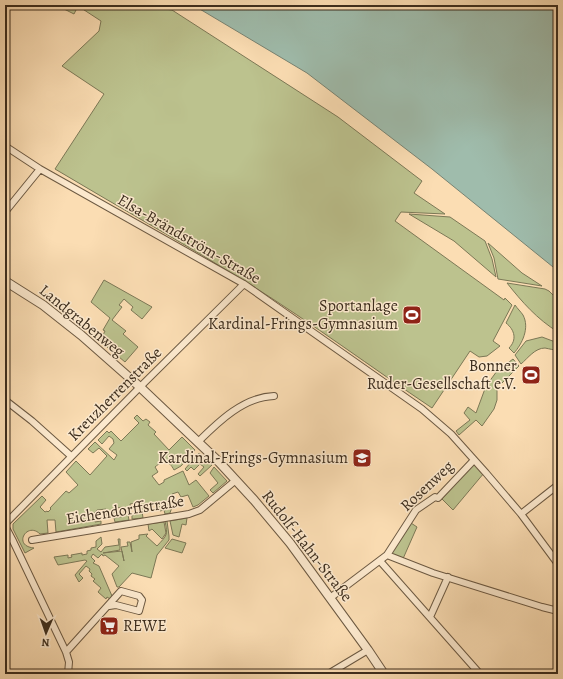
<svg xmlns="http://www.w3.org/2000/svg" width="563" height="679" viewBox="0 0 563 679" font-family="Alegreya,serif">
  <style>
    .green { fill: #bcc28e; stroke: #7c7856 }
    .water { fill: #9fbcac; stroke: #778373 }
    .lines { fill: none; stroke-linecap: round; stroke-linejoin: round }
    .minor-casing { stroke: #6c5942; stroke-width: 8 }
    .tertiary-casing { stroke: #6c5942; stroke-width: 10 }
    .minor { stroke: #fce9ce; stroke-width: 6 }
    .tertiary { stroke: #fce9ce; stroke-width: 8 }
    .labels { text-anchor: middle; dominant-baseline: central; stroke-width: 3; stroke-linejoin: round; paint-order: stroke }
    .street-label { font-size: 16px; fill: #3c2d1d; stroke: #fce9ce }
    .poi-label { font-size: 16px; fill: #3c2d1d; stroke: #fce9ce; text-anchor: end }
  </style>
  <rect width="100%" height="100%" fill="#fbddb3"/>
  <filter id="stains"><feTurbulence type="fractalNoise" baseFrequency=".005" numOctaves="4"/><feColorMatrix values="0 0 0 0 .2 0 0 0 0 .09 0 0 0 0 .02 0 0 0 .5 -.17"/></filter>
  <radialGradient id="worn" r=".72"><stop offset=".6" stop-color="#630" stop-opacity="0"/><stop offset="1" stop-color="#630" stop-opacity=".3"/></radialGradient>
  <!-- green -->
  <path class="green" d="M56,5H135L172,10L338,117L422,181L414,193L445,214L401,212L395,221L504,300L505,298L512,305L493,341L500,346L487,356L479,357L470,351L432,408C371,367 313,324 251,285C187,245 120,208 55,169L104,94L62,66L99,31L101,21L78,6L74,14Z
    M409,214L450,217L485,241L492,259L496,277L454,241Z
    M488,243L522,273L542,286L498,279L494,258Z
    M104,280L152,307L142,319L131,310L133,307L124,299L119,305L122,307L112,320L126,331L123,334L138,347L125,362L100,341L105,331L103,330L110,318L91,302Z
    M507,283L545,289L549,291L558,300V332C537,319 522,302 507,283Z
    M515,305C517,308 521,312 523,315C530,328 522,344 514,353L509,348C517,340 515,330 506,323Z
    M542,337L558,343V350C553,350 550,349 545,348C535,348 528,358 521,364L515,355L526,341Z
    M513,359L519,366L502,383H497V400L494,409L482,426L476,420L459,435L456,431L470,420L464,413L468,407L476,413L486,386L497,371Z
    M137,415L143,421L146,419L150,422L148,425L156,432L154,434L169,450L182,437L195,450L181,466L174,470C169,460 163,460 155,467L158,472L152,476L159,485L164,482V480L183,471L189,485L196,480L209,496L198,505L193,507L188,495L181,497L178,492L172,494L177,506L172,507L170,513L165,514L164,510L160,511L158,502L148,504L149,510L142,511L143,518L132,519V515L141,513L140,502L130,504L131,509H127L129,520L115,522L114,518L125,516L123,507L117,508V512H113L114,515L107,516L106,509L97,510L94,513L95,522L101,521V524L56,532L55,520H47L48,533L40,534C27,521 12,546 34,548L25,553L13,529V524L42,496L46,500L40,507L45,512L47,511L48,512L51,509L50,508L66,491L69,493L78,485L66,472L76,461L90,475L107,456L99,448L93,453L88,449L95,442L114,460L117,455L109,449L114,443L113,439L109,436L102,444L98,440L107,431L109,433L111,431L121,441L139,423L134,418Z
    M199,453L212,465L200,476L198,474L204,467L200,464L194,470L191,467L187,471L185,469Z
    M474,465L484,473L453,510L442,499L471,466Z
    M214,467L227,481L213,493L210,490L218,483L210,473Z
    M187,518L186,525L182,524L179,537L173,535L170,521Z
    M165,521H167L169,536V540L157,555L151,578L132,573L119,587H117L112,574L119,566L105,555L103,556L102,554L98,558L93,554L91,557L95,561L93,563L99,566L112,596L110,599L107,597L106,599L98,592L101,588L93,581L95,579L91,576L92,574L89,571L90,569L86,566L79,574L83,578L79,582L75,575L87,561L85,560L58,565L54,557L68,555V558L72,557L71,555L82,553V555L87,554V551L91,550V548L96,547V541L101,537L102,544L97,549L101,552L105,547L119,545L118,539H120V550L103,553L122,551L124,561L121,547L128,546L127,542H130L132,552L131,542L139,539V535L148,534L146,536L157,546C167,535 168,536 165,521Z
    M408,521L417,527L402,561L387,555Z
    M164,522L166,533L162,539L152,529L149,531L148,524Z
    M172,539L186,543L182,553L165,548Z"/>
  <!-- water -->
  <path class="water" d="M193,5H558V271L432,169L307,73Z"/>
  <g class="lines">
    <!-- minor casing -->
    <g class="minor-casing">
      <path id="minor" d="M5,146L40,169L244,284L422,409L451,434L486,473L521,514L558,564
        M5,212L40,169
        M5,400L32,421L71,456
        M198,442C219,421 244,397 274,396
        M521,514L558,485
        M5,524L140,387L244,284
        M5,526L13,541L66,652L69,662L68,674
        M32,540L189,514L200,510L236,480
        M387,555L433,573L542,607L558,611
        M380,561L480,674
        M330,598L387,555L416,510L435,497L438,498L474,460
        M430,617L448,577
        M66,652L121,591L139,596L142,600L139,611L116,605L109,606
        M328,674L368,650"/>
    </g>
    <!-- tertiary casing -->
    <g class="tertiary-casing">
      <path id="tertiary" d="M5,281L43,305L81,335L140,387L219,462L254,500L290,543L368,650L384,674"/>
    </g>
    <!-- minor -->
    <use href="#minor" class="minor"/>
    <!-- tertiary -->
    <use href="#tertiary" class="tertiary"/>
  </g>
  <!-- icons -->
  <defs>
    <g id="stadium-square" transform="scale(1)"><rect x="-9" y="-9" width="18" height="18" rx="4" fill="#8f2418" stroke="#fce9ce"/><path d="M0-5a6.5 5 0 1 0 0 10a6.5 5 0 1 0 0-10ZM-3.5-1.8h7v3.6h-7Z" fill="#fff"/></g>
    <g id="school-square" transform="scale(1)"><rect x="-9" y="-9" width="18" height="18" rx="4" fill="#8f2418" stroke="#fce9ce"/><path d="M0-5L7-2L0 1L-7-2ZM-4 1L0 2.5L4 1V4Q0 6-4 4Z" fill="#fff"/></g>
    <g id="supermarket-square" transform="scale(1)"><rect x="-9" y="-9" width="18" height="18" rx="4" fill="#8f2418" stroke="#fce9ce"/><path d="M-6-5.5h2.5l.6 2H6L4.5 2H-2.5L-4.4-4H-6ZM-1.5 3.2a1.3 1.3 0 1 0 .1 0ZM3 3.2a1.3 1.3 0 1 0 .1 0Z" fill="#fff"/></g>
  </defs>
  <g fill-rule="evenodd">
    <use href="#stadium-square" x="412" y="315"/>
    <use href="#stadium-square" x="531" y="375"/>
    <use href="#school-square" x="362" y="458"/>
    <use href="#supermarket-square" x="109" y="626"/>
  </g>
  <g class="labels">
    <!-- street labels -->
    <g class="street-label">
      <text transform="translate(189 239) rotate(30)">Elsa-Brändström-Straße</text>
      <text transform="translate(82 321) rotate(39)">Landgrabenweg</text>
      <text transform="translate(115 394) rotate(-45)">Kreuzherrenstraße</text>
      <text transform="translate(427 486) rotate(-43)">Rosenweg</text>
      <text transform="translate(125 510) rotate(-9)">Eichendorffstraße</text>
      <text transform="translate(307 546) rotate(52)">Rudolf-Hahn-Straße</text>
    </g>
    <!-- poi labels -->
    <g class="poi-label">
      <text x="398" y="306">Sportanlage<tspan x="398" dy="18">Kardinal-Frings-Gymnasium</tspan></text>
      <text x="517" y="366">Bonner<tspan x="517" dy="18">Ruder-Gesellschaft e.V.</tspan></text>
      <text x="348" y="458">Kardinal-Frings-Gymnasium</text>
      <text x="123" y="626" text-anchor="start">REWE</text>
    </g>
  </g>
  <!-- margin -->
  <rect width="563" height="679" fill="none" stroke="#fbddb3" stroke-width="20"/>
  <rect x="6" y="6" width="551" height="667" fill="none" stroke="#3c2d1d" stroke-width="2"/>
  <rect x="10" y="10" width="543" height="659" fill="none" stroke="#3c2d1d"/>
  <!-- north arrow -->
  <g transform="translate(46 633) rotate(182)" stroke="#fce9ce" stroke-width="3" paint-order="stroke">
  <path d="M0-3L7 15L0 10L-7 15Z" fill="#3c2d1d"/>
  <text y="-6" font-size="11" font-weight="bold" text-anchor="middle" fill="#3c2d1d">N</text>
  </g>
  <rect width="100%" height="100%" filter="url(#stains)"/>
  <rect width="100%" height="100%" fill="url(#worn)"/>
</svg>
